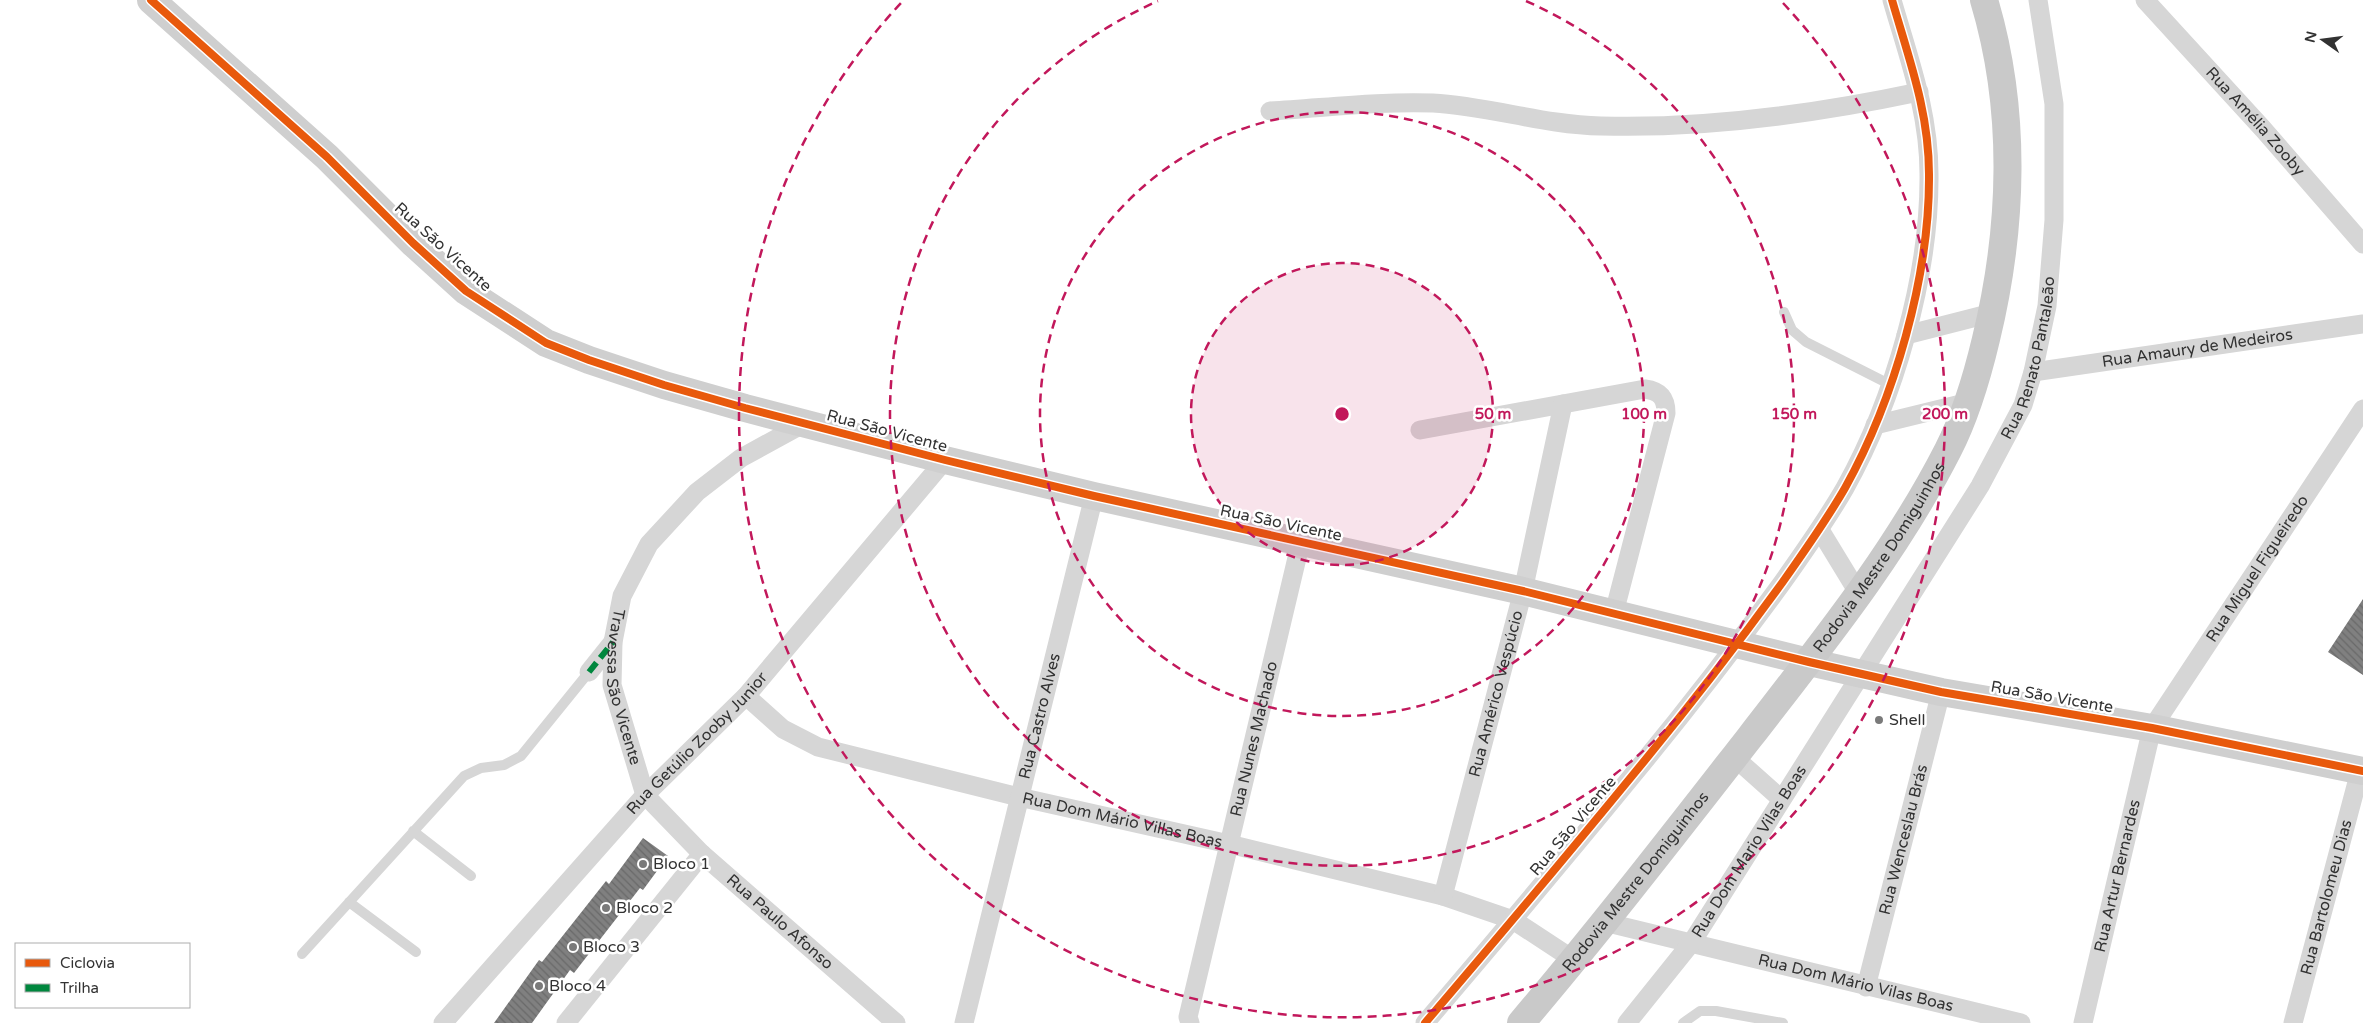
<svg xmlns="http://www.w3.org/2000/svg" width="2363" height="1023" viewBox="0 0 2363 1023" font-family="'Varela Round',sans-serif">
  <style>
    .building { fill: url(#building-back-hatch) }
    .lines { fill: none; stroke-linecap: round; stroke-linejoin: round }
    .lane { stroke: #d6d6d6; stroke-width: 10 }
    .street { stroke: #d6d6d6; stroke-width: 19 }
    .secondary { stroke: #cfcfcf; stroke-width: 28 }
    .primary { stroke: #c9c9c9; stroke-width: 28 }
    .quiet { stroke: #00873e; stroke-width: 6; stroke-dasharray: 12 6; stroke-linecap: butt }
    .cycleway-casing { stroke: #fff; stroke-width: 11 }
    .cycleway { stroke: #e8590c; stroke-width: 8 }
    .ring { fill: none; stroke: #c2185b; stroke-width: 2.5; stroke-dasharray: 9 6 }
    .poi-dot { fill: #7a7a7a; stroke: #fff; stroke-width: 2 }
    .labels { text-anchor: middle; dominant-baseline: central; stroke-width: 5; stroke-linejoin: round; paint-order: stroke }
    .street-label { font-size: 16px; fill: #323232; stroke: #fff }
    .poi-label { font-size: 16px; fill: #323232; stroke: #fff; text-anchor: start }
    .centre { fill: #c2185b; stroke: #fff; stroke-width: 2.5 }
    .ring-label { font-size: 15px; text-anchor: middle; font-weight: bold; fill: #c2185b; stroke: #fff; stroke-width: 5; stroke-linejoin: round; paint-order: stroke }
  </style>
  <defs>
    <pattern id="building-back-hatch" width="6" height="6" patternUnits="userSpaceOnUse" patternTransform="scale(1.25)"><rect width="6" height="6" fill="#808080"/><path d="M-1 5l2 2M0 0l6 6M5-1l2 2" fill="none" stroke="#696969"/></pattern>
  </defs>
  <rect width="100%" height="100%" fill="#fff"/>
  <!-- building -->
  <path class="building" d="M2363,599V675L2328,652Z
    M643,838L668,856L643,890L640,888L574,973L570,970L532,1023H494L539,960L542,962L606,881L609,884Z"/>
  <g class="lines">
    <!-- lane -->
    <path class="lane" d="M1784,312L1792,330L1806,342L1889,384
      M413,831L471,876
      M349,902L416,952
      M302,954L464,776L481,768L504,765L521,756L589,672
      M1683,1023L1700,1011H1716L1783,1023"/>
    <!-- street -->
    <g class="street">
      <path id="s1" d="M2145,0L2263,129L2363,244"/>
      <path d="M1270,111C1324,108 1379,101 1433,103C1489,106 1544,125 1601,126C1707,129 1815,114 1919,92"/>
      <path d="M1906,335L1992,313"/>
      <path id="s2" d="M2033,372L2363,324"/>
      <path id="s3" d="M805,423L741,458L697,492L649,544L622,596L613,642L612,685L645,795L702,854L896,1023"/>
      <path d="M1875,425L1969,402"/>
      <path d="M1420,430L1645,389C1660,391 1666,398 1666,413L1614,613"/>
      <path d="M1820,530L1859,594"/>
      <path d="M589,672L613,642"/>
      <path id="s4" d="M746,696L783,729L818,747L1019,797L1229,844L1443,896L1513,920L1574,960"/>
      <path d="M1734,757L1781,799"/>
      <path id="s5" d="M1443,896L1523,591L1563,404"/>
      <path id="s6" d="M1604,922L2021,1023"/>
      <path id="s7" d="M1866,987L1941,692"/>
      <path id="s8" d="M443,1023L645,795L746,696L945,460"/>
      <path d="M566,1023L702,854"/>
      <path id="s9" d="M964,1023L1094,496"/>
      <path id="s10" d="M1190,1023L1188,1017L1301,541"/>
      <path d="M1425,1023C1495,941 1564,859 1632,776C1684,713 1734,649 1782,583C1804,552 1826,521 1845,488C1894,400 1930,276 1929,174C1929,112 1909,59 1892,0"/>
      <path id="s11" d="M1627,1023L1692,942L1980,486L2023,405L2033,372L2047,306L2054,220V104L2038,0"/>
      <path id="s12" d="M2083,1023L2152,728L2363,409"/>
      <path id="s13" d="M2293,1023L2360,771"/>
    </g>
    <!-- secondary -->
    <path class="secondary" d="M151,0L327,157L413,243L466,291L546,343L589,360L664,385L745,408L945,460L1094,496L1523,591L1809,662L1941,692L2152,728L2363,771"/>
    <!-- primary -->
    <path class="primary" id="s14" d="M1521,1023C1600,930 1675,833 1750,737C1821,645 1895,554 1948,450C1966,415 1977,377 1986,339C2013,228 2017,110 1984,0"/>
    <!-- quiet -->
    <path class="quiet" d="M589,672L613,642"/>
    <!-- cycleway casing -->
    <g class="cycleway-casing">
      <path id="cycleway" d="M151,0L327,157L413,243L466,291L546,343L589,360L664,385L745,408L945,460L1094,496L1523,591L1809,662L1941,692L2152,728L2363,771
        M1425,1023C1495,941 1564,859 1632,776C1684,713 1734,649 1782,583C1804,552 1826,521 1845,488C1894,400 1930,276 1929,174C1929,112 1909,59 1892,0"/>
    </g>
    <!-- cycleway -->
    <use href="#cycleway" class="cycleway"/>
  </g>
  <!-- distance rings -->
  <circle cx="1342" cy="414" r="151" fill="#c2185b" fill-opacity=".12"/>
  <g class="ring">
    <circle cx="1342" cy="414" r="151"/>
    <circle cx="1342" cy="414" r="302"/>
    <path d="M1526 1A452 452 0 1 1 1158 1"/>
    <path d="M1783 3A603 603 0 1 1 901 3"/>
  </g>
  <!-- markers -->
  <g class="poi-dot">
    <circle cx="1879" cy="720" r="5"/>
    <circle cx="643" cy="864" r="5"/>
    <circle cx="606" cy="908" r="5"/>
    <circle cx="573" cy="947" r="5"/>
    <circle cx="539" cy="986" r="5"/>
  </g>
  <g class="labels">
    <!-- street labels -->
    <g class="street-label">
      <text stroke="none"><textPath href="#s1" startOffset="164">Rua Amélia Zooby</textPath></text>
      <text transform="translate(443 247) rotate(42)">Rua São Vicente</text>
      <text stroke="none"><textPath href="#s2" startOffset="166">Rua Amaury de Medeiros</textPath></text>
      <text stroke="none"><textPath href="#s11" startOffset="782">Rua Renato Pantaleão</textPath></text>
      <text transform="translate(887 431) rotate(15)">Rua São Vicente</text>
      <text transform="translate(1281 523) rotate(12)">Rua São Vicente</text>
      <text stroke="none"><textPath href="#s14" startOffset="588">Rodovia Mestre Domiguinhos</textPath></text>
      <text stroke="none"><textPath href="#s12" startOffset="494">Rua Miguel Figueiredo</textPath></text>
      <text stroke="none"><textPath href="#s3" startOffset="351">Travessa São Vicente</textPath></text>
      <text stroke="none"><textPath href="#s5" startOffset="209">Rua Américo Vespúcio</textPath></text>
      <text transform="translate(2052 697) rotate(10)">Rua São Vicente</text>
      <text stroke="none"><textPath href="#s9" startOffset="316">Rua Castro Alves</textPath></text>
      <text stroke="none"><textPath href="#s10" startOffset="292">Rua Nunes Machado</textPath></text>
      <text stroke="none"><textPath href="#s8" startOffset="378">Rua Getúlio Zooby Junior</textPath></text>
      <text stroke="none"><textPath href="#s4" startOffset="402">Rua Dom Mário Villas Boas</textPath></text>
      <text transform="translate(1573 826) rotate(-50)">Rua São Vicente</text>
      <text stroke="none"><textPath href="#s7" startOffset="152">Rua Wenceslau Brás</textPath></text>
      <text stroke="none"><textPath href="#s11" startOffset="211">Rua Dom Mario Vilas Boas</textPath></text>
      <text stroke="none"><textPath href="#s12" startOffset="151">Rua Artur Bernardes</textPath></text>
      <text stroke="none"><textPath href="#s14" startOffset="182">Rodovia Mestre Domiguinhos</textPath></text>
      <text stroke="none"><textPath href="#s13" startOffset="130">Rua Bartolomeu Dias</textPath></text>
      <text stroke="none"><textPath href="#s3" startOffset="648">Rua Paulo Afonso</textPath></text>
      <text stroke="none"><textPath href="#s6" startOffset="259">Rua Dom Mário Vilas Boas</textPath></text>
    </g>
    <!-- poi labels -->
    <g class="poi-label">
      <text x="1889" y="720">Shell</text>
      <text x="653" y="864">Bloco 1</text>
      <text x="616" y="908">Bloco 2</text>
      <text x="583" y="947">Bloco 3</text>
      <text x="549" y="986">Bloco 4</text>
    </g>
  </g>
  <circle cx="1342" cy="414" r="8" class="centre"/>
  <g class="ring-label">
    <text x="1493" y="419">50 m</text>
    <text x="1644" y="419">100 m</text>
    <text x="1794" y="419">150 m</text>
    <text x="1945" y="419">200 m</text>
  </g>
  <!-- legend -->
  <rect x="15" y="943" width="175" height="65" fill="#ffffff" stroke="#adadad"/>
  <rect x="25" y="959" width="25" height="8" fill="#e8590c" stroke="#adadad"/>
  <text x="60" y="968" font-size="15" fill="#323232">Ciclovia</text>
  <rect x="25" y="984" width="25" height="8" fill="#00873e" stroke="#adadad"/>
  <text x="60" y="993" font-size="15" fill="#323232">Trilha</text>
  <!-- north arrow -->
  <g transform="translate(2323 40) rotate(284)" stroke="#ffffff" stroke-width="4" paint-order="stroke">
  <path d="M0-4L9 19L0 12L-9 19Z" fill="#323232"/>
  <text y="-8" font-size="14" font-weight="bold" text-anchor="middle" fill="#323232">N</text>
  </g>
</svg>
